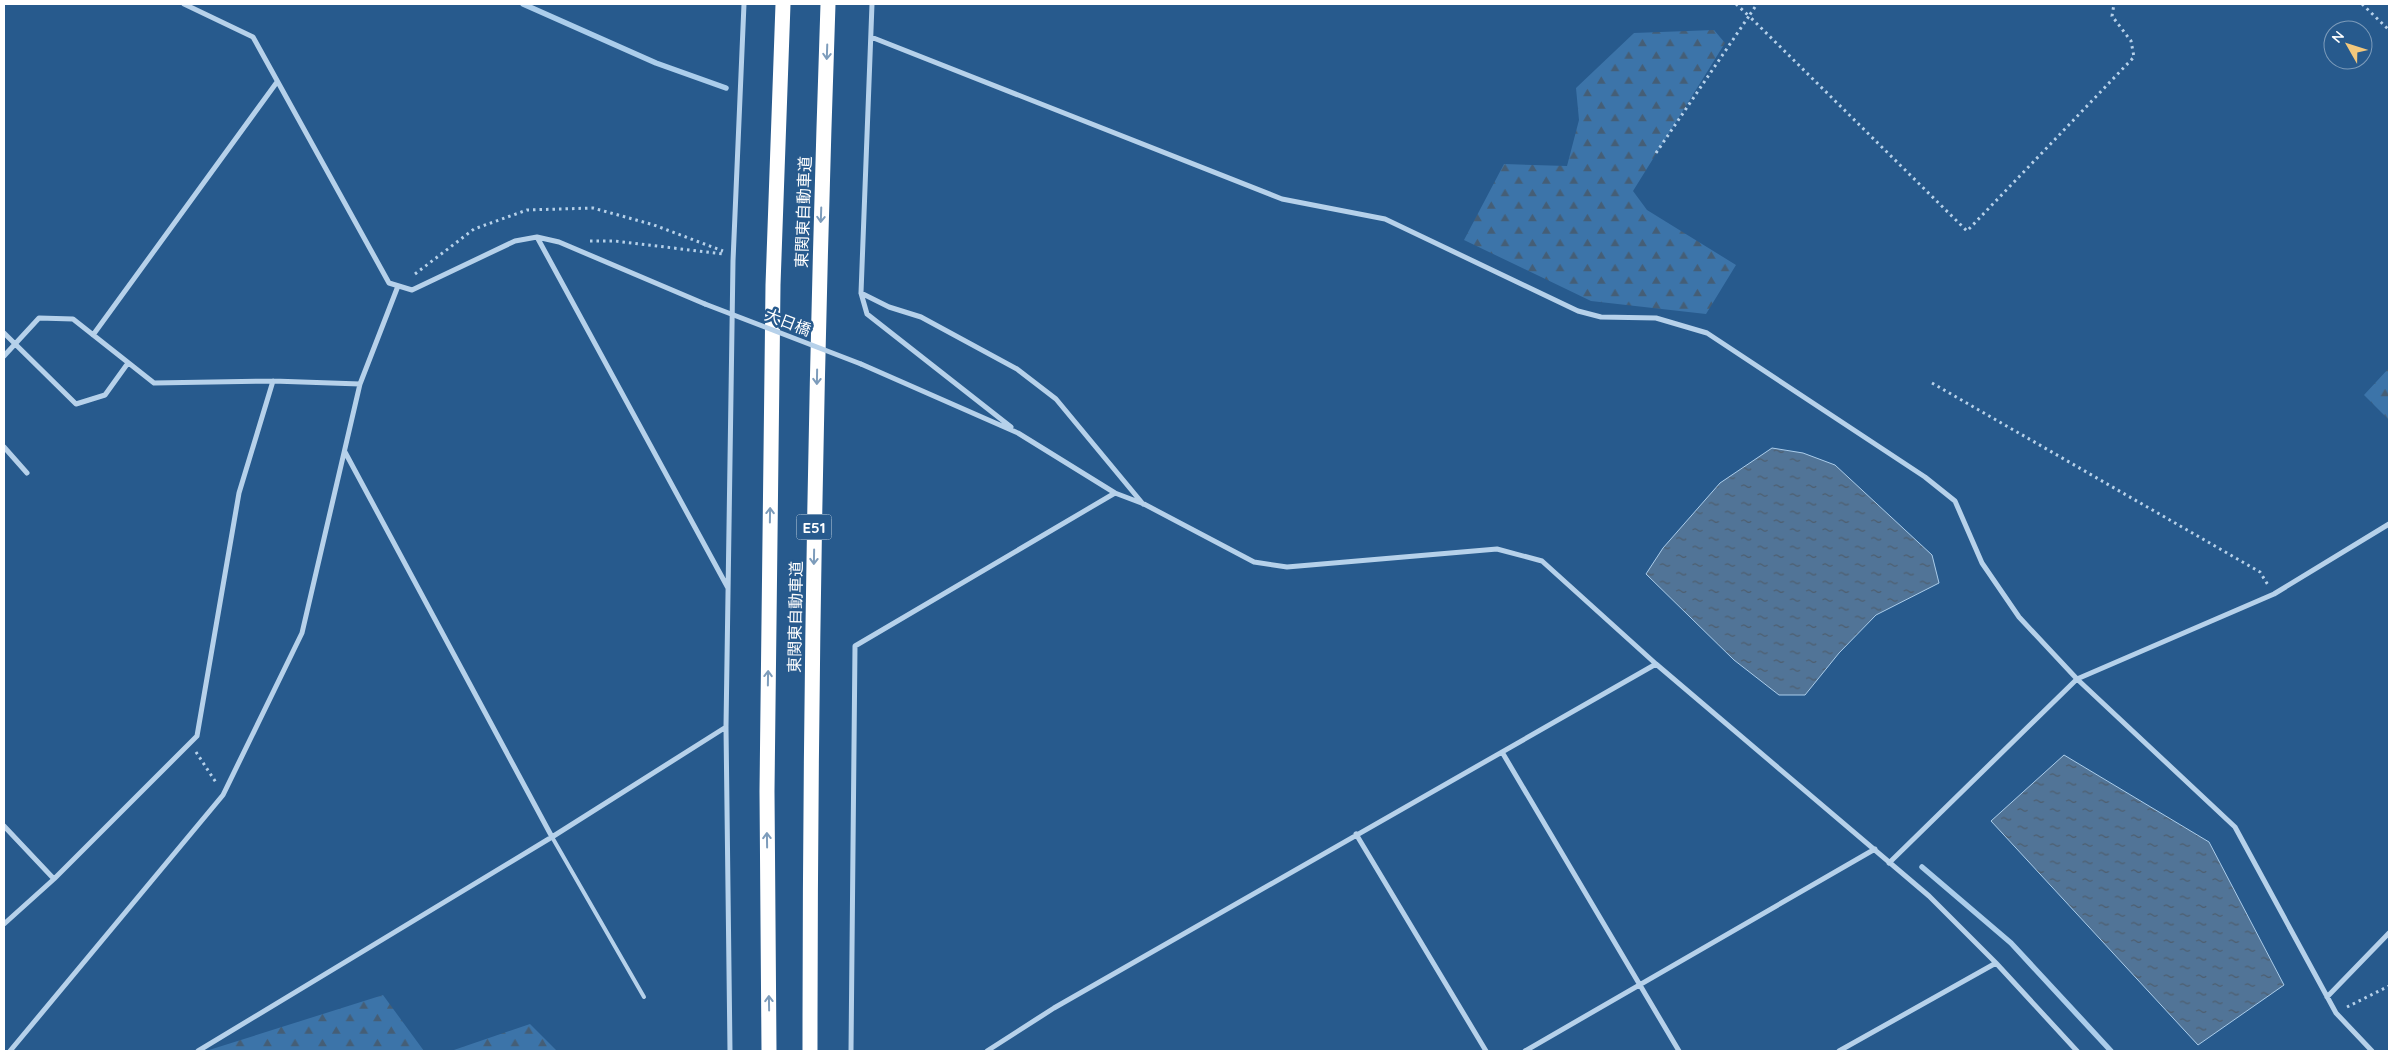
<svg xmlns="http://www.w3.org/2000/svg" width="2393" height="1055" viewBox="0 0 2393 1055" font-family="Quicksand,'Noto Sans JP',sans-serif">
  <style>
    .forest { fill: url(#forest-firs) }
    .water { fill: url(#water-ripples); stroke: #abcdeb }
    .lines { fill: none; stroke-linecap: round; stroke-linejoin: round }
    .stream { stroke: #abcdeb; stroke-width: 5.5 }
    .path { stroke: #b6d1ea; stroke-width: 3; stroke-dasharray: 2.5 4; stroke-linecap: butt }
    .lane { stroke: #b6d1ea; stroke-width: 4 }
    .street { stroke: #b6d1ea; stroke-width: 5 }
    .highway { stroke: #fff; stroke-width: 15 }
    .street-bridge { stroke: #b6d1ea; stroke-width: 5 }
    .oneway { stroke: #7d9cbb }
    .labels { text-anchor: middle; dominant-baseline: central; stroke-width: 5; stroke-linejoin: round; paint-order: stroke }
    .shield { fill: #275a8d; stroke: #becedd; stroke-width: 1 }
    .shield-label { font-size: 15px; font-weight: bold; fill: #fff }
    .street-label { font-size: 16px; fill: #fff; stroke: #275a8d }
  </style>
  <defs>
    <pattern id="forest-firs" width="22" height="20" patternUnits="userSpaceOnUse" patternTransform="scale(1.25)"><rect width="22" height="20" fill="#3c74a9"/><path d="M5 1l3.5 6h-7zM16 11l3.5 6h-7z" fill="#455e76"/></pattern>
    <pattern id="water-ripples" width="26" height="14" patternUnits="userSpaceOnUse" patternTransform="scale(1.25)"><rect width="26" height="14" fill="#517497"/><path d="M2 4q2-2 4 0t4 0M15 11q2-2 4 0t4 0" fill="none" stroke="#4e5e6e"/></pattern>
  </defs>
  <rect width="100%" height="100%" fill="#275a8d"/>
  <!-- forest -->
  <path class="forest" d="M1714,30L1725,43L1633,191L1647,210L1736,265L1706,314L1591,301L1464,240L1504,164L1567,166L1579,120L1576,88L1634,33Z
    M2389,368V420L2364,395Z
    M383,995L424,1051L209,1050Z
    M530,1024L557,1051H451Z"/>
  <!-- water -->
  <path class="water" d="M1772,448L1803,453L1835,465L1932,555L1939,583L1876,615L1839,653L1805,695H1779L1734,660L1646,574L1663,548L1720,483Z
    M2064,755L2209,842L2284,985L2198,1045L1991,821Z"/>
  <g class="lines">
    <!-- stream -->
    <path class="stream" d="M523,4L656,63L726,88
      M1922,867L2011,943L2111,1051"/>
    <!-- path -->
    <path class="path" d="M1736,4L1749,16L1757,4
      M2362,4L2389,30
      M1656,153L1749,16L1967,231L2134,57L2131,41L2112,16L2114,4
      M590,241H615L723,254
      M415,274L474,229L527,210L593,208L654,225L723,251
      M1932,383L2260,572L2268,585
      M196,752L217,784
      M2347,1007L2389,986"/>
    <!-- lane -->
    <path class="lane" d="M552,837L644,997"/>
    <!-- street -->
    <path class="street" d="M184,4L253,37L389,283L412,290L515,241L537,237L559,242L705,304
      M872,4L861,293L867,314L1011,427
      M871,37L1282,199L1385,219L1578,311L1601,317L1656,318L1707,333L1925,477L1955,501L1982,563L2019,617L2077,679L2235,827L2336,1013L2372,1051
      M537,237L728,588
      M861,293L889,307L921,317L1017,369L1056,399L1143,504
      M4,333L76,404L105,395L128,363
      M93,335L277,82
      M4,356L39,318L73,319L154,383L273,381L360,384
      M861,364L1018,433L1115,493L1144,504L1254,562L1287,567L1497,549L1542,561L1656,664L1929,896L1996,963L2077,1051
      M4,447L27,473
      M345,452L552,837
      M1502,752L1679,1051
      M4,826L54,879
      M1356,834L1486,1051
      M1889,863L2077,679L2274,594L2389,524
      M4,924L54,879L197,736L239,493L273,381
      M2327,997L2389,933
      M10,1051L223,795L302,633L360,384L398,286
      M198,1051L552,837L726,727
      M730,1051L726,727L733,261L744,4
      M851,1051L855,646L1115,493
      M987,1051L1054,1008L1656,664
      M1525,1051L1875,849
      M1839,1051L1996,963"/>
    <!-- highway -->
    <path class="highway" d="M769,1051L767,791L773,285L783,4
      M810,1051C810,702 816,353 828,4"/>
    <!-- street-bridge -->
    <path class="street-bridge" d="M705,304L861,364"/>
  </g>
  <!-- one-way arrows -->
  <defs><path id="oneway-shaft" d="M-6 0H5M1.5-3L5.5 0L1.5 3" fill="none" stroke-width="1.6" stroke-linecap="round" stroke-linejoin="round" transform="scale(1.25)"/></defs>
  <g class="oneway">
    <use href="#oneway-shaft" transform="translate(827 52) rotate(92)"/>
    <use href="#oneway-shaft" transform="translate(821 215) rotate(92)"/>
    <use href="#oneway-shaft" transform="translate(817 377) rotate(91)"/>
    <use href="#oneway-shaft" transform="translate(770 515) rotate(-89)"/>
    <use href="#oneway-shaft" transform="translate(814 557) rotate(91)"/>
    <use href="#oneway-shaft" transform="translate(768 678) rotate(-89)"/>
    <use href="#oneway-shaft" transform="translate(767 840) rotate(-91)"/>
    <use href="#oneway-shaft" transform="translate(769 1003) rotate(-91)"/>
  </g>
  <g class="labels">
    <!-- shield labels -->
    <rect class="shield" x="796.5" y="514.5" width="35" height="25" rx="4"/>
    <g class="shield-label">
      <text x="814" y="527">E51</text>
    </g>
    <!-- street labels -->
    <g class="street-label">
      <text transform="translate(803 212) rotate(-88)">東関東自動車道</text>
      <text transform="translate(788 322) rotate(21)">大日橋</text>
      <text transform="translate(795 617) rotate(-89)">東関東自動車道</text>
    </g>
  </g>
  <!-- border -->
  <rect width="2393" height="1055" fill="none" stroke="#ffffff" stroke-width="10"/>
  <!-- north arrow -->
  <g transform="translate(2348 45) rotate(309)"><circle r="24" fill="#275a8d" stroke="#7d9cbb"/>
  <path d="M0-4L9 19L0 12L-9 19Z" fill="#f3c87c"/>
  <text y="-8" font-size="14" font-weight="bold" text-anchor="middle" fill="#ffffff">N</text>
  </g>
</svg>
